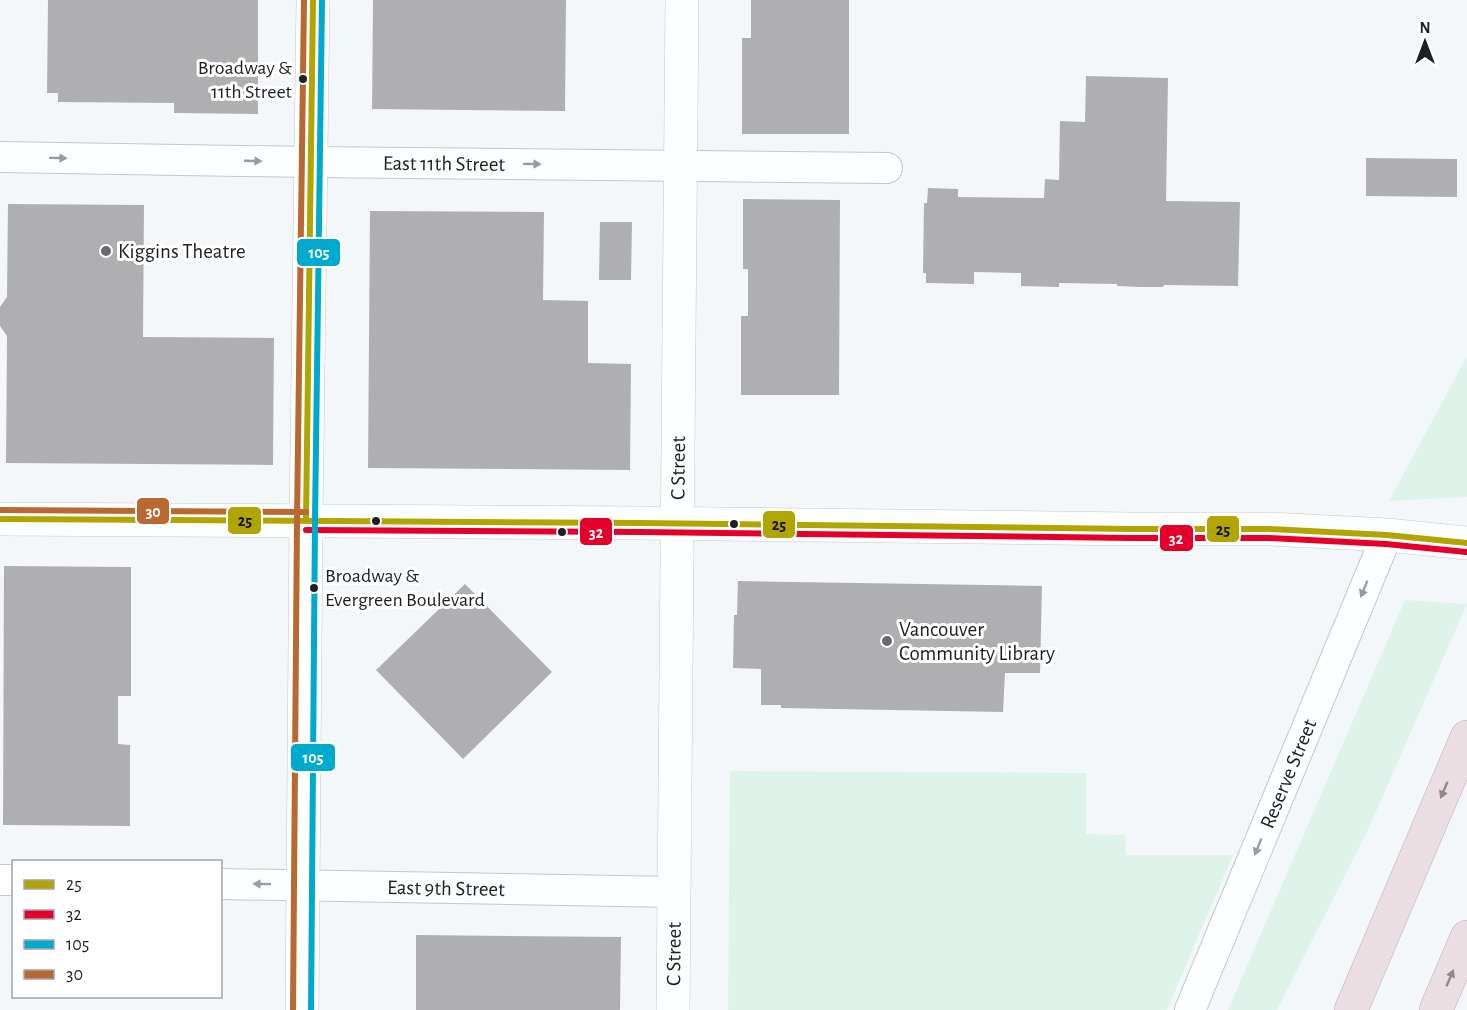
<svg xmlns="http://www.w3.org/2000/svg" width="1467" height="1010" viewBox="0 0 1467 1010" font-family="'Alegreya Sans',sans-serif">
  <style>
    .green { fill: #e0f3ea }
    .building { fill: #afafb1 }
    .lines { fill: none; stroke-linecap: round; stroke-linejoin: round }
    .street-casing { stroke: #c5c7ca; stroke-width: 32 }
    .secondary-casing { stroke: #c5c7ca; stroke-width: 34 }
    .highway-casing { stroke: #bbafb4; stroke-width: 34 }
    .street { stroke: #fdfefe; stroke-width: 30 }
    .secondary { stroke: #fdfefe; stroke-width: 33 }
    .highway { stroke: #ebdee2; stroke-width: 33 }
    .bus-1-casing { stroke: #fff; stroke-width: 10 }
    .bus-2-casing { stroke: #fff; stroke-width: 10 }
    .bus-3-casing { stroke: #fff; stroke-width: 10 }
    .bus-4-casing { stroke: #fff; stroke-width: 10 }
    .bus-1 { stroke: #b1a503; stroke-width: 6 }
    .bus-2 { stroke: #e4002b; stroke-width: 6 }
    .bus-3 { stroke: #00a9ce; stroke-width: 6 }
    .bus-4 { stroke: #ba6831; stroke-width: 6 }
    .oneway { fill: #989a9b }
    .oneway2 { fill: #8e888b }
    .bus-dot { fill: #1d1f21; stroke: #fff; stroke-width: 2 }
    .poi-dot { fill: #686b6d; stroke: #fff; stroke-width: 2 }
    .labels { text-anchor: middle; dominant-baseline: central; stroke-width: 6; stroke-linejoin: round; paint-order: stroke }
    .bus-label { font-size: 20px; fill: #1d1f21; stroke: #fff; text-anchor: end }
    .street-label { font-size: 21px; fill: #1d1f21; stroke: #fff }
    .poi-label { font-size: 21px; fill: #1d1f21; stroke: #fff; text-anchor: start }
    .line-badge { stroke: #fff; stroke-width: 2 }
    .badge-label { font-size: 16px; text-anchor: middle; font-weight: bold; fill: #fff }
    .pale-badge-label { font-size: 16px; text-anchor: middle; font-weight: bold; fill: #111 }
  </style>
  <rect width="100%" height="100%" fill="#f4f7fa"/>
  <!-- green -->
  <path class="green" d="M1467,356V497L1389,501Z
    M1405,600L1467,604L1368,830L1277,1010H1228Z
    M730,771L1086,773V834L1125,835L1126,855H1233L1167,1010H728Z"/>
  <!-- building -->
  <path class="building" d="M48,0H258V114L174,113V103L58,102V93H47Z
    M373,0H566L565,111L372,109Z
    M751,0H849V134H742V38H751Z
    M1086,76L1168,78L1166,201L1240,202L1238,286L1164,285L1163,287H1140L1117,286V284L1059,283V287L1021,286V273L974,272V284L926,283V273H923L924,203H927L928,188L958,189V197L1044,198L1045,179L1059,180L1060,121L1085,122Z
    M1366,158L1457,159V197L1366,196Z
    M743,199L840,200L839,395H741V316H748V269H743Z
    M8,204L144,205L143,337L274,338L273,465L6,463L7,336L0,326V307L7,297Z
    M370,211L544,212L543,300L588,301V363L631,364L630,470L368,468Z
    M600,222H632L631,280H599Z
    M4,566L131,567V696H118V744L130,745V826L3,825Z
    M738,581L1042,586L1040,673H1005L1003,712L781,708V705H761V669L733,668L734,615H737Z
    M465,584L552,672L463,759L376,670Z
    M416,935L621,937L620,1010H416Z"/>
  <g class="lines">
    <!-- street casing -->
    <g class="street-casing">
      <g id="street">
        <path id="s1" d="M0,157L310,162L887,168"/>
        <path d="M0,880H14"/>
        <path id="s2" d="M220,884L674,892"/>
        <path id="s3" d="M1190,1010L1387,535"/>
      </g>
    </g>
    <!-- secondary casing -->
    <g class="secondary-casing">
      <g id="secondary">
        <path d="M0,519L641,523L1131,529H1269L1387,535L1467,543"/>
        <path d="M302,1010L306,521L313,0"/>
        <path id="s4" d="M673,1010L682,0"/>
      </g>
    </g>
    <!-- highway casing -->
    <g class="highway-casing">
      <path id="highway" d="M1351,1010L1467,737
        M1436,1010L1467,937"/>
    </g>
    <!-- street -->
    <use href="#street" class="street"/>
    <!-- secondary -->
    <use href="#secondary" class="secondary"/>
    <!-- highway -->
    <use href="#highway" class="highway"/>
    <!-- bus-1 casing -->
    <g class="bus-1-casing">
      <path id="bus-1" d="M0,519L641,523L1131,529H1269L1387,535L1467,543
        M306,521L313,0"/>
    </g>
    <!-- bus-2 casing -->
    <g class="bus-2-casing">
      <path id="bus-2" d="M306,530L641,532L1131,538H1269L1386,544L1466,552"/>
    </g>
    <!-- bus-3 casing -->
    <g class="bus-3-casing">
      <path id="bus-3" d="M311,1010L315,521L322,0"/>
    </g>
    <!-- bus-4 casing -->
    <g class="bus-4-casing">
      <path id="bus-4" d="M0,510L306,512
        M293,1010L297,521L304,0"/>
    </g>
    <!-- bus-1 -->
    <use href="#bus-1" class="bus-1"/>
    <!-- bus-2 -->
    <use href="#bus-2" class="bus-2"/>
    <!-- bus-3 -->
    <use href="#bus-3" class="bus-3"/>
    <!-- bus-4 -->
    <use href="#bus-4" class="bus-4"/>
  </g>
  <!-- one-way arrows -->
  <defs><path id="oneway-solid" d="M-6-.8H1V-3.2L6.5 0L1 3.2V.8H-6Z" transform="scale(1.5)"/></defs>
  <g class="oneway">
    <use href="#oneway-solid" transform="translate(58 158) rotate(1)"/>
    <use href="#oneway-solid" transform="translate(253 161) rotate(2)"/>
    <use href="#oneway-solid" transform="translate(532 164) rotate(1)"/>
    <use href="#oneway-solid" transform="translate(1364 589) rotate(112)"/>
    <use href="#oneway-solid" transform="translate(1258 847) rotate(112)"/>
    <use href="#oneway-solid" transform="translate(262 884) rotate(-179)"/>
  </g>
  <g class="oneway2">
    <use href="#oneway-solid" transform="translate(1444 790) rotate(113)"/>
    <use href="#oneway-solid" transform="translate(1450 978) rotate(-67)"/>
  </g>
  <!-- markers -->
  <g class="bus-dot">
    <circle cx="303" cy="79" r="5"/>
    <circle cx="376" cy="521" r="5"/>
    <circle cx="734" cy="524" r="5"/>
    <circle cx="562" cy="532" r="5"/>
    <circle cx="314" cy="588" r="5"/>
  </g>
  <g class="poi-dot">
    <circle cx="106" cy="251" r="6"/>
    <circle cx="887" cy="641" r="6"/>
  </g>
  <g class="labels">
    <!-- bus labels -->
    <g class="bus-label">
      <text x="292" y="68">Broadway &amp;<tspan x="292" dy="24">11th Street</tspan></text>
      <text x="325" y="576" text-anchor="start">Broadway &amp;<tspan x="325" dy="24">Evergreen Boulevard</tspan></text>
    </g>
    <!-- street labels -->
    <g class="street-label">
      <text stroke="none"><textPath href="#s1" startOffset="444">East 11th Street</textPath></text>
      <text stroke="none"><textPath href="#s4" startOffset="542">C Street</textPath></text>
      <text stroke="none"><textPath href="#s3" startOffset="256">Reserve Street</textPath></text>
      <text stroke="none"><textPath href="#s2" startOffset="226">East 9th Street</textPath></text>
      <text stroke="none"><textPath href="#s4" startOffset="56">C Street</textPath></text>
    </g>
    <!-- poi labels -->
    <g class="poi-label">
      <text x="118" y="251">Kiggins Theatre</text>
      <text x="899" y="629">Vancouver<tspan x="899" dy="24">Community Library</tspan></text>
    </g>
  </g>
  <g class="line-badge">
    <rect x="296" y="238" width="45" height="29" rx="6" fill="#00a9ce"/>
    <rect x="136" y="497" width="34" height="28" rx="6" fill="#ba6831"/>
    <rect x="227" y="506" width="35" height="29" rx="6" fill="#b1a503"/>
    <rect x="762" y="510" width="34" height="29" rx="6" fill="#b1a503"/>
    <rect x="1206" y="515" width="34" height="28" rx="6" fill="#b1a503"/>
    <rect x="579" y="517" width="34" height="29" rx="6" fill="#e4002b"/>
    <rect x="1159" y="524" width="35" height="28" rx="6" fill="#e4002b"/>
    <rect x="290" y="743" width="46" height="29" rx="6" fill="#00a9ce"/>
  </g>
  <g class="badge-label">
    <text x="319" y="258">105</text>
    <text x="153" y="517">30</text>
    <text x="596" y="538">32</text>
    <text x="1176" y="544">32</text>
    <text x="313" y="763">105</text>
  </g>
  <g class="pale-badge-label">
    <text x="245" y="526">25</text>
    <text x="779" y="530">25</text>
    <text x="1223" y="535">25</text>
  </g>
  <!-- legend -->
  <rect x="12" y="860" width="210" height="138" fill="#ffffff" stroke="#a5a5a6" stroke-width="1.5"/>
  <rect x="24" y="880" width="30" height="9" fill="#b1a503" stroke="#a5a5a6" stroke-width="1.5"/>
  <text x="66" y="890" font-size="18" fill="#1d1f21">25</text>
  <rect x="24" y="910" width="30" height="9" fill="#e4002b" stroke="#a5a5a6" stroke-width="1.5"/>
  <text x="66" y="920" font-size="18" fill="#1d1f21">32</text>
  <rect x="24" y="940" width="30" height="9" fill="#00a9ce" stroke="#a5a5a6" stroke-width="1.5"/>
  <text x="66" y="950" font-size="18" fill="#1d1f21">105</text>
  <rect x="24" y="970" width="30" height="9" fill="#ba6831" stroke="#a5a5a6" stroke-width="1.5"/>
  <text x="66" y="980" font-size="18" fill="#1d1f21">30</text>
  <!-- north arrow -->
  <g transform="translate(1425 42)" stroke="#ffffff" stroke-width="4.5" paint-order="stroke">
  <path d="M0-4.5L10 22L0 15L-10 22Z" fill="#1d1f21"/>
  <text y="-9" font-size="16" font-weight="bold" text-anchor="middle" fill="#1d1f21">N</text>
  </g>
</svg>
